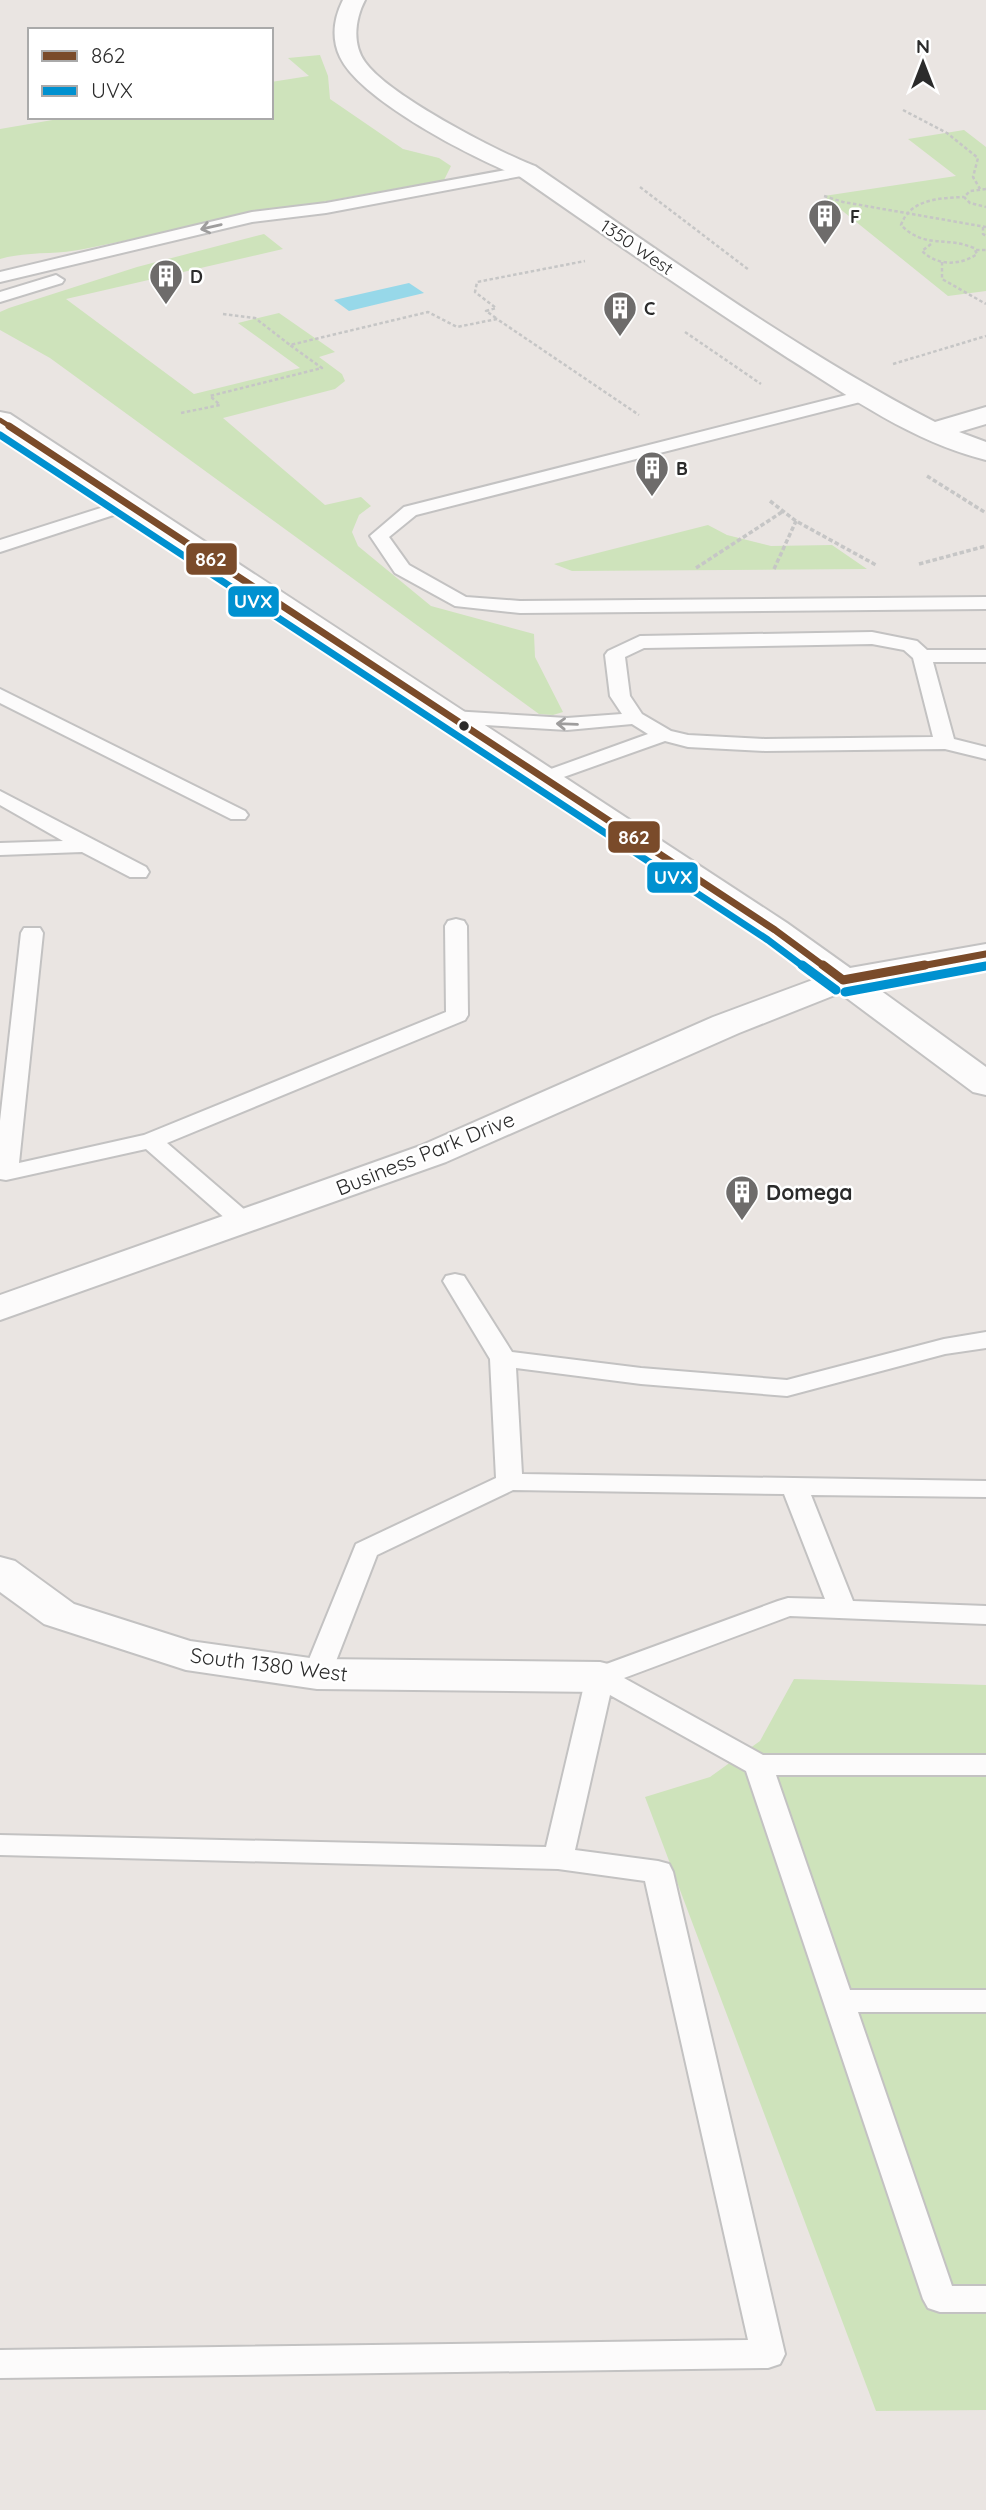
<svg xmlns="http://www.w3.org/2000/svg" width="986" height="2510" viewBox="0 0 986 2510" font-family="Quicksand,sans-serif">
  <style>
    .green { fill: #cee3bb }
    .water { fill: #97d8e9 }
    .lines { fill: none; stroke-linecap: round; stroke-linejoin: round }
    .lane-casing { stroke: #c3c2c2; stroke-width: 4 }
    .street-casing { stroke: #c3c2c2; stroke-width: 4 }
    .secondary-casing { stroke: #c3c2c2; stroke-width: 4 }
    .path-far1 { stroke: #c6c6c6; stroke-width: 2.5; stroke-dasharray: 3.5 2.5; stroke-linecap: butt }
    .path { stroke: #c6c6c6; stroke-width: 3.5; stroke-dasharray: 4.5 2.5; stroke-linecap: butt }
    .lane { fill: #fcfbfb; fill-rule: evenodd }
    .street { fill: #fcfbfb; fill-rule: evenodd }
    .secondary { fill: #fcfbfb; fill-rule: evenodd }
    .bus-1-far2-casing { stroke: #fff; stroke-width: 9 }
    .bus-1-far1-casing { stroke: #fff; stroke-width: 11 }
    .bus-1-casing { stroke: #fff; stroke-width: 14 }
    .bus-2-far1-casing { stroke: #fff; stroke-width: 11 }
    .bus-2-casing { stroke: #fff; stroke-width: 14 }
    .bus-1-far2 { stroke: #7a4b2a; stroke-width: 5 }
    .bus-1-far1 { stroke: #7a4b2a; stroke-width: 7 }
    .bus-1 { stroke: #7a4b2a; stroke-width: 9 }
    .bus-2-far1 { stroke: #0091d0; stroke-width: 7 }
    .bus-2 { stroke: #0091d0; stroke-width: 9 }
    .oneway { stroke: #9e9d9d }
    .bus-dot { fill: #2b2b2b; stroke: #fff; stroke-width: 2.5 }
    .labels { text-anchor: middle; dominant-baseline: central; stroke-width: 5; stroke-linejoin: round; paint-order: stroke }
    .far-poi-label { font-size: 18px; font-weight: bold; fill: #2b2b2b; stroke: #fff; text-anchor: start }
    .far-street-label { font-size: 18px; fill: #2b2b2b; stroke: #fff }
    .street-label { font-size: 21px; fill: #2b2b2b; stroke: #fff }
    .poi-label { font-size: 21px; font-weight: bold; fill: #2b2b2b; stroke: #fff; text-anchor: start }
    .line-badge { stroke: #fff; stroke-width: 2.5 }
    .badge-label { font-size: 19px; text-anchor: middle; font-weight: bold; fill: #fff }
  </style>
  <rect width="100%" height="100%" fill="#eae5e2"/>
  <!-- green -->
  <path class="green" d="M320,55L328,76L330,99L403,149L439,158L451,166L444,180C324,201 204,224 84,249C56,255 28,251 0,259V129L70,117H271V82L309,76L288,58Z
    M964,130L986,147V291L948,296L824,196L956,176L908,139Z
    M264,234L283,249L66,299L194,394L300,368L238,323L279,313L335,352L319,357L342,374L345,381L335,389L223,418L325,505L361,497L371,506L359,515L352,532L358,546L431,606L534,634L535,657L563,712L553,715L539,714L50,358L0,330V312L9,308L137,267Z
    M708,525L727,535L771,546L832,545L867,569L572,571L554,564Z
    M794,1679L986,1685V2410L876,2411L645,1797L710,1777L760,1741Z"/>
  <!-- water -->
  <path class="water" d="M409,283L424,293L349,311L334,300Z"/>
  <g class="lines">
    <!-- lane casing -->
    <g class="lane-casing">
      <path id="lane" d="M527,166L535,171L532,174L326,213L252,222L0,282V272L252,212L326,203Z
        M56,275L64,280L62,283L0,302V292Z
        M866,390L875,395L872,399L416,515L389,537L409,565L466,597L520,601L986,597V609L520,613L455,606L395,573L370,536L404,507Z
        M129,499L138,504L135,508L0,552V540Z
        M872,632L917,641L927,650H986V662H933L954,739L986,747V759L945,749L765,751L688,747L665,741L544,784L537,782L534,778L537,774L648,734L632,724L567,730L452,723L445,721L442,717L445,713L452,711L567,718L622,714L610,696L605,655L608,651L640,636ZM872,644L904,650L913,658L933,737L765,739L688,735L671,731L642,714L630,696L625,657L644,648Z
        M0,689L245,811L248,815L245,819H231L0,703Z
        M0,791L146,867L149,872L146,877H130L82,852L0,855V843L63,841L0,805Z
        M456,919L464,921L467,926L468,1015L465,1020L167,1143L253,1217L256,1222L253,1227L244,1229L235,1227L146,1149L6,1180L0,1179V1121L21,933L24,928H40L43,933L19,1163L144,1135L446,1012L445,926L448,921Z
        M455,1274L464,1276L512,1352L641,1368L787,1380L944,1339L986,1332V1348L945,1354L787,1396L641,1384L516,1368L522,1474L986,1481V1497L811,1495L853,1601L986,1606V1624L790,1616L624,1678L763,1755H986V1775H776L850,1990H986V2012H858L952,2286H986V2312H940L928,2308L923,2299L746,1771L610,1695L575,1850L658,1861L669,1864L673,1872L785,2354L780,2364L768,2368L0,2378V2350L748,2340L645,1881L558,1869L0,1855V1835L546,1847L586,1677L590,1670L778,1601L788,1598L825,1599L784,1494L513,1490L377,1555L331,1674L327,1681L317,1683L307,1681L303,1674L356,1544L496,1478L490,1359L443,1281L446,1276Z"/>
    </g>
    <!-- street casing -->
    <g class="street-casing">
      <path id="street" d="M343,0H365C355,19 352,44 365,62C388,95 496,151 535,166C665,255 796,350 935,422L986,407V424L959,432L986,442V460C913,442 850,397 788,358C697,299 608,238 519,176C474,159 360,100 340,57C331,38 334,18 343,0Z
        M0,1557L15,1561L74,1604L190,1641L317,1659L600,1662L616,1666L622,1677L616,1688L600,1692L317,1689L186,1670L44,1624L0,1592Z"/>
    </g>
    <!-- secondary casing -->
    <g class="secondary-casing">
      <path id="secondary" d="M0,412L10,414L787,923L850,968L986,944V964L873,985L986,1067V1095L973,1092L840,993L739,1033L446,1162L0,1320V1295L420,1146L713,1017L818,978L763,937L0,432Z"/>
    </g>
    <!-- path-far1 -->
    <path class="path-far1" d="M903,110L947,133L978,158L973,177L980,189
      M640,187L749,270
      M986,189L970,191L964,197L970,203L986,207
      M824,196L843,202L986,227
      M983,227V234L986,236
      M931,244L922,251C937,266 960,266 977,254L974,248C946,236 924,249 901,225C910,199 940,198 964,197
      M976,250H986
      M942,262V279L986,304
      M223,314L255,318L290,345
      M496,318L486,311L496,308L475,292L477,282L585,261
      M685,332L761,384
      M893,364L986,336
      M181,413L220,405L210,396L322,368L290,345L428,312L457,327L497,319L639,415"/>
    <!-- path -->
    <path class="path" d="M927,476L986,513
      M770,501L796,521L876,565
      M919,564L986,546
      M696,568L782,512
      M774,569L796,521"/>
    <!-- lane -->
    <use href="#lane" class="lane"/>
    <!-- street -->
    <use href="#street" class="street"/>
    <!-- secondary -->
    <use href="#secondary" class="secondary"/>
    <!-- bus-1-far2 casing -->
    <g class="bus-1-far2-casing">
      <path id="bus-1-far2" d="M0,420L11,427"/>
    </g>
    <!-- bus-1-far1 casing -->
    <g class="bus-1-far1-casing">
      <path id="bus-1-far1" d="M9,426L775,930L825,967
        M916,967L986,954"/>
    </g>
    <!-- bus-1 casing -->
    <g class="bus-1-casing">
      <path id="bus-1" d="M823,965L843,980
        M843,980L925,965"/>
    </g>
    <!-- bus-2-far1 casing -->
    <g class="bus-2-far1-casing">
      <path id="bus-2-far1" d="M0,435L768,940L804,967
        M982,967L986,966"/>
    </g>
    <!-- bus-2 casing -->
    <g class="bus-2-casing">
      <path id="bus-2" d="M802,965L836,990
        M845,992L986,966"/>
    </g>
    <!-- bus-1-far2 -->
    <use href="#bus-1-far2" class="bus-1-far2"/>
    <!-- bus-1-far1 -->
    <use href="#bus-1-far1" class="bus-1-far1"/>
    <!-- bus-1 -->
    <use href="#bus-1" class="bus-1"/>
    <!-- bus-2-far1 -->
    <use href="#bus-2-far1" class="bus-2-far1"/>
    <!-- bus-2 -->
    <use href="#bus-2" class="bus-2"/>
  </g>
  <!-- one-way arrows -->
  <defs><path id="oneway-shaft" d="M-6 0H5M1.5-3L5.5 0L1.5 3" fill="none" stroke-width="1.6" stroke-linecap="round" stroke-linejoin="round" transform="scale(1.75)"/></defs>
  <g class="oneway">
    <use href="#oneway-shaft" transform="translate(211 227) rotate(167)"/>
    <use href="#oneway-shaft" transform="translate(567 724) rotate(-178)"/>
  </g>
  <!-- icons -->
  <defs>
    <g id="building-pin" transform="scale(1.75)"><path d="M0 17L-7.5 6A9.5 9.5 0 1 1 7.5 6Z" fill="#6e6c6b" stroke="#fff"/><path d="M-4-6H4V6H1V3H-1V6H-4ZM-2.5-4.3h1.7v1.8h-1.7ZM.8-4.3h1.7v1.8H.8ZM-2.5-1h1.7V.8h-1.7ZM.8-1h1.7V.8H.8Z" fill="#fff"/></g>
  </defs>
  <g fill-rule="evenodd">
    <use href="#building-pin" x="825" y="216"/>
    <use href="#building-pin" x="166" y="276"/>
    <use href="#building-pin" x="620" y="308"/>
    <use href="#building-pin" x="652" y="468"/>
    <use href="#building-pin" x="742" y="1192"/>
  </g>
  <!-- markers -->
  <circle class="bus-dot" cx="464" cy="726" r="6"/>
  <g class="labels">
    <!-- far-poi labels -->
    <g class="far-poi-label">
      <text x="850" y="216">F</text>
      <text x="190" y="276">D</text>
      <text x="644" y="308">C</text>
      <text x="676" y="468">B</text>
    </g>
    <!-- far-street labels -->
    <g class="far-street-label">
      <text transform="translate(637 247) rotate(34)">1350 West</text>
    </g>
    <!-- street labels -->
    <g class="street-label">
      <text transform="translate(425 1153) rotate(-22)">Business Park Drive</text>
      <text transform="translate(269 1664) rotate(7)">South 1380 West</text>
    </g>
    <!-- poi labels -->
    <g class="poi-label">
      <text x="766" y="1192">Domega</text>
    </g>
  </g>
  <g class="line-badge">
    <rect x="185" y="542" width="53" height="34" rx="7" fill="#7a4b2a"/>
    <rect x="227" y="585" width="53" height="33" rx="7" fill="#0091d0"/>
    <rect x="607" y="820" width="54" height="34" rx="7" fill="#7a4b2a"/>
    <rect x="646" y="861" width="53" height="33" rx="7" fill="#0091d0"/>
  </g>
  <g class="badge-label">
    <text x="211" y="566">862</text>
    <text x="253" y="608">UVX</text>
    <text x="634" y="844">862</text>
    <text x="673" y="884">UVX</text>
  </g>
  <!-- legend -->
  <rect x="28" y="28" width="245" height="91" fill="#ffffff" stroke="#aaaaaa" stroke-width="2"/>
  <rect x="42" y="51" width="35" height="10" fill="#7a4b2a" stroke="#aaaaaa" stroke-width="2"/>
  <text x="91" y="63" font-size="21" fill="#2b2b2b">862</text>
  <rect x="42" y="86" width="35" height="10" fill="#0091d0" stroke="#aaaaaa" stroke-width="2"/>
  <text x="91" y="98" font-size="21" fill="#2b2b2b">UVX</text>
  <!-- north arrow -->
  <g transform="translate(923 63)" stroke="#ffffff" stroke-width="5" paint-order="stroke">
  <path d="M0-5L12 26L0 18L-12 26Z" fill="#2b2b2b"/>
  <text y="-10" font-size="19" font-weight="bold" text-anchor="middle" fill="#2b2b2b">N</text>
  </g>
</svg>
